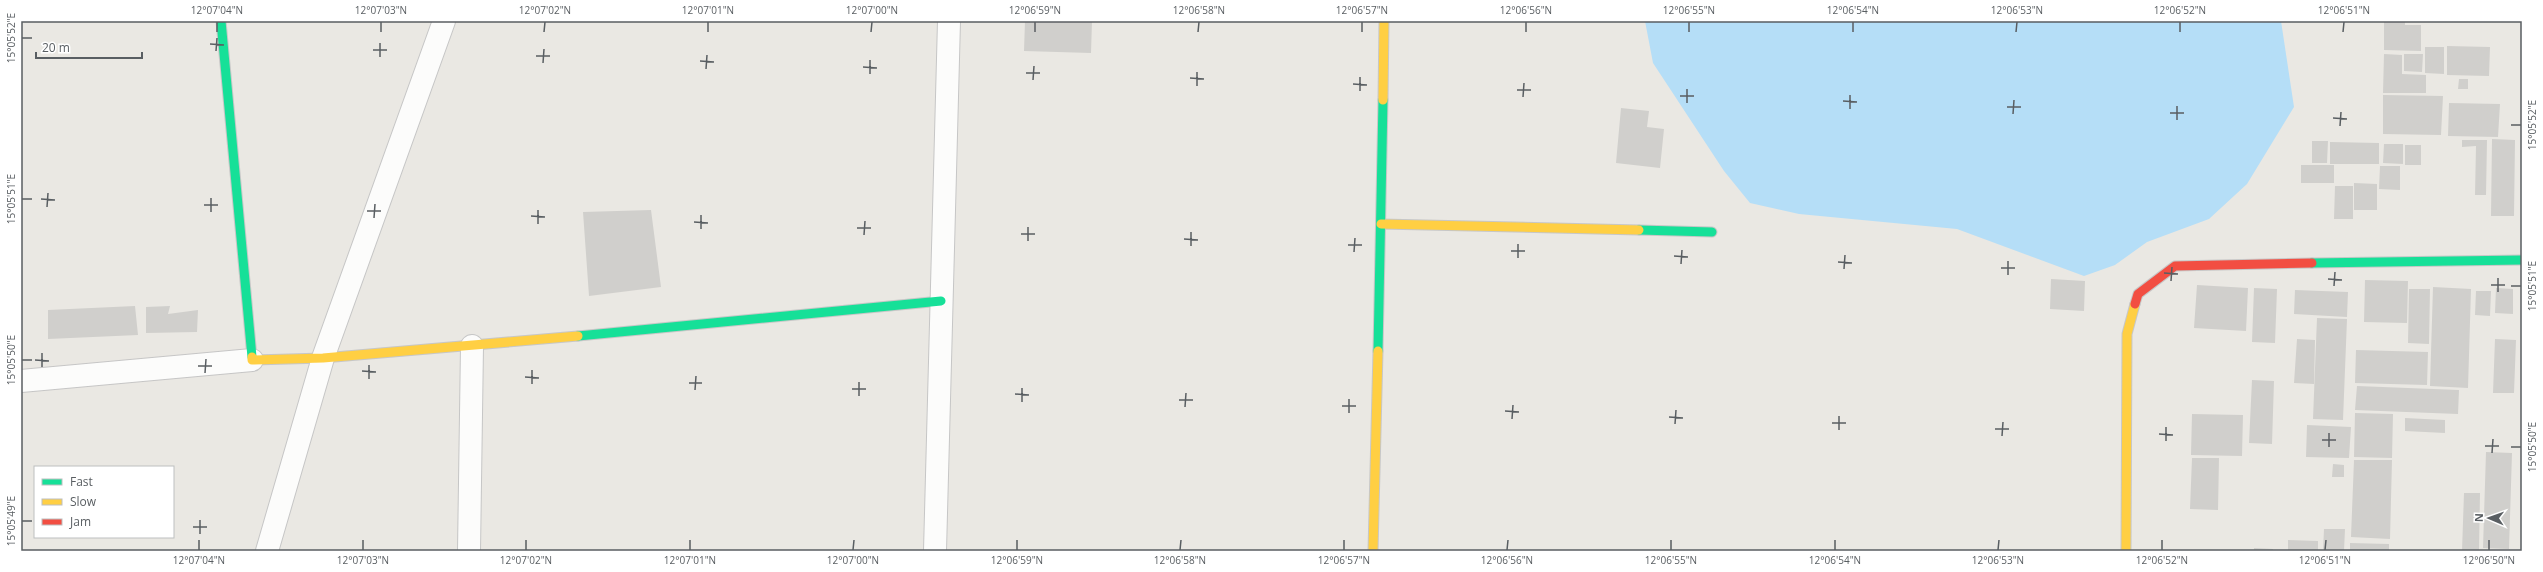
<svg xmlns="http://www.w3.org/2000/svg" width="2543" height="572" viewBox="0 0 2543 572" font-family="'Open Sans',sans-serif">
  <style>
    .water { fill: #b5def7 }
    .building { fill: #d0cfcc }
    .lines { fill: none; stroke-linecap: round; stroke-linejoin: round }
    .street-casing { stroke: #c6c6c6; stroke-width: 24 }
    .fast-casing { stroke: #c7c7c7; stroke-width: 11 }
    .slow-casing { stroke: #c7c7c7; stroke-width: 11 }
    .jam-casing { stroke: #c7c7c7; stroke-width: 11 }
    .street { stroke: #fcfcfb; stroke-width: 22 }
    .fast { stroke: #16e098; stroke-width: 9 }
    .slow { stroke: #ffcf43; stroke-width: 9 }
    .jam { stroke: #f24e42; stroke-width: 9 }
    .ticks { fill: none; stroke: #595e62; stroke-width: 1.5 }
    .neatline { fill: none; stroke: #595e62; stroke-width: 1.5 }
    .ticks-label { font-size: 10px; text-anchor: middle; fill: #595e62 }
  </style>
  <rect width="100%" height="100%" fill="#eae8e3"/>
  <!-- water -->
  <path class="water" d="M1645,21H2281L2294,107L2247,184L2209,219L2147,242L2115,265L2084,276L1957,229L1799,214L1750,203L1724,171L1653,63Z"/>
  <!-- building -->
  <path class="building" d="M1025,21H1092L1091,53L1024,51Z
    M2384,21H2405V25H2421V51L2384,50Z
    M2447,46L2490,47L2489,76L2447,75Z
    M2425,47H2444V74L2425,73Z
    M2384,54L2402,55V74L2426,75V93H2383Z
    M2404,54H2423L2422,72L2404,71Z
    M2459,79H2468V89H2458Z
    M2383,95L2443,96L2441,135L2383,134Z
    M2449,103L2500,104L2498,137L2448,136Z
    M1621,108L1649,111L1647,127L1664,129L1660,168L1616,163Z
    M2492,139L2515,140L2514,216H2491Z
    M2462,140H2487L2486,195H2475L2476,146L2462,147Z
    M2312,141H2328L2327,163H2312Z
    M2330,142L2379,143V164H2330Z
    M2384,144H2403V164L2383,163Z
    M2405,145H2421V165H2405Z
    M2301,165H2334V183H2301Z
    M2380,166H2400V190L2379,189Z
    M2354,183L2377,184V210H2354Z
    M2335,186H2353V219H2334Z
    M651,210L661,287L589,296L583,212Z
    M2051,279L2085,281L2084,311L2050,309Z
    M2365,280L2408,281L2407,323L2364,322Z
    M2197,285L2248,288L2246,331L2194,328Z
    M2433,287L2471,289L2468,388L2430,386Z
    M2254,288L2277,289L2275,343L2252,342Z
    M2496,288L2513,289V314L2495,313Z
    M2409,289H2430L2429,344L2408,343Z
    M2295,290L2348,292L2347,317L2294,314Z
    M2476,291H2491L2490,316L2475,315Z
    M135,306L138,335L48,339V310Z
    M170,306L168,314L198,310L197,332L146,333V307Z
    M2317,318L2347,319L2343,420L2313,419Z
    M2297,339L2315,340L2314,384L2294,383Z
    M2495,339L2516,340L2514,393H2493Z
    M2356,350L2428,352L2427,385L2355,383Z
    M2252,380L2274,381L2272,444L2249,443Z
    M2357,386L2459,390L2458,414L2355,410Z
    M2355,413L2393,414L2392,458L2354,457Z
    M2192,414L2243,415L2242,456L2191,455Z
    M2405,418L2445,420V433L2405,431Z
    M2307,425L2351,427L2349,458L2306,457Z
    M2486,452L2512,453L2509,549L2483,548Z
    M2192,458H2219L2218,510L2190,509Z
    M2354,460H2392L2390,539L2351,537Z
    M2333,464L2344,465V477H2332Z
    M2464,493H2480L2479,551H2462Z
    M2324,529H2345L2344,551H2323Z
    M2288,540L2318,541V551H2288Z
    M2350,543L2389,544V551H2350Z
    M2254,548L2273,549V551H2254Z"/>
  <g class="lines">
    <!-- street casing -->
    <g class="street-casing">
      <path id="street" d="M21,381L252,360
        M267,551L323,358L444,21
        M469,551L472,346
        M935,551L949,21"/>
    </g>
    <!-- fast casing -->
    <g class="fast-casing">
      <path id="fast" d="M221,21L252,357
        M1639,230L1712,232
        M2312,263L2522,260
        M578,336L941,301
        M1378,351L1383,100"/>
    </g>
    <!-- slow casing -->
    <g class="slow-casing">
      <path id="slow" d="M1383,100L1384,21
        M1381,224L1639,230
        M252,357V360L323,358L578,336
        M1373,551L1378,351
        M2126,551L2127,334L2135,304"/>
    </g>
    <!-- jam casing -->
    <g class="jam-casing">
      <path id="jam" d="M2135,304L2138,294L2175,266L2312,263"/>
    </g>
    <!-- street -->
    <use href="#street" class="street"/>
    <!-- fast -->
    <use href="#fast" class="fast"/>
    <!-- slow -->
    <use href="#slow" class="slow"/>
    <!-- jam -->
    <use href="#jam" class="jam"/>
  </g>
  <!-- ticks -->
  <path class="ticks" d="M217,32V22M381,32V22M544,32L545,22M708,32V22M871,32L872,22M1035,32V22M1198,32L1199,22M1362,32V22M1526,32V22M1689,32V22M1853,32V22M2016,32L2017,22M2180,32V22M2343,32L2344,22M22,38H32M210,44L224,45M373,50H387M216,51L217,38M536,56H550M380,57V43M700,61L714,62M543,63L544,49M863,67L877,68M706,69L707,55M1026,73H1040M870,74V60M1190,78L1204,79M1033,80L1034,66M1353,84L1367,85M1197,86V72M1517,90H1531M1360,91V77M1680,96H1694M1523,97L1524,83M1843,101L1857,102M1687,103V89M2007,107H2021M1850,109V95M2170,113H2184M2013,114L2014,100M2333,118L2347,119M2177,120V106M2511,125H2521M2340,126L2341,112M22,199H32M41,199L55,200M204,205H218M47,207L48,193M367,211H381M211,212V198M531,216L545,217M374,218L375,204M694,222L708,223M538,224V210M857,228H871M701,229V215M1021,234H1035M864,235L865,221M1184,239L1198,240M1028,241V227M1348,245H1362M1191,246V232M1511,251H1525M1354,252L1355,238M1674,256L1688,257M1518,258V244M1838,262L1852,263M1681,264L1682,250M2001,268H2015M1844,269L1845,255M2164,273L2178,274M2008,275V261M2328,279L2342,280M2171,281L2172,267M2491,285H2505M2334,286L2335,272M2511,286H2521M2498,292V278M22,360H32M35,360L49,361M198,366H212M42,367V353M362,371L376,372M205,373L206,359M525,377L539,378M369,379V365M689,383H702M532,384V370M852,389H866M695,390L696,376M1015,394L1029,395M859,396V382M1179,400H1193M1022,402V388M1342,406H1356M1185,407L1186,393M1505,411L1519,412M1349,413V399M1669,417L1683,418M1512,419L1513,405M1832,423H1846M1675,424L1676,410M1995,429H2009M1839,430V416M2159,434L2173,435M2002,436L2003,422M2322,440H2336M2166,441V427M2485,446H2499M2329,447V433M2511,447H2521M2492,453L2493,439M22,521H32M193,527H207M200,534V520M199,550V540M363,550V540M526,550V540M690,550V540M853,550L854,540M1017,550V540M1180,550L1181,540M1344,550V540M1507,550L1508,540M1671,550V540M1835,550V540M1998,550L1999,540M2162,550V540M2325,550L2326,540M2489,550V540"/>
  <!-- border -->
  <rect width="2543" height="572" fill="none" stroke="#ffffff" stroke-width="44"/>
  <!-- legend -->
  <rect x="34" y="466" width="140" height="72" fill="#ffffff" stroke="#bdbfc0"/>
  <rect x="42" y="479" width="20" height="6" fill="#16e098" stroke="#bdbfc0"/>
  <text x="70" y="486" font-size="12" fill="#595e62">Fast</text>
  <rect x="42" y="499" width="20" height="6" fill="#ffcf43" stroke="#bdbfc0"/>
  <text x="70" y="506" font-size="12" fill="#595e62">Slow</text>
  <rect x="42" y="519" width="20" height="6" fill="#f24e42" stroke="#bdbfc0"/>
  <text x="70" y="526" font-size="12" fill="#595e62">Jam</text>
  <!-- north arrow -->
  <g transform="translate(2489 518) rotate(272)" stroke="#ffffff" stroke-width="3" paint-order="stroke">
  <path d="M0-3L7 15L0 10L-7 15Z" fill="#595e62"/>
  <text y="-6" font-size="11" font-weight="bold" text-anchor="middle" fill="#595e62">N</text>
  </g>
  <!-- scale -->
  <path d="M36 52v6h106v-6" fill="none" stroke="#595e62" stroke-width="2"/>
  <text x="42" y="52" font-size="12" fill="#595e62" stroke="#ffffff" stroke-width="3" paint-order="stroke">20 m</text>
  <rect x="22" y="22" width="2499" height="528" class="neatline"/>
  <g class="ticks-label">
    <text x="217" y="14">12°07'04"N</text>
    <text x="381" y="14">12°07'03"N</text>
    <text x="545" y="14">12°07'02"N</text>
    <text x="708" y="14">12°07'01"N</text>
    <text x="872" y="14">12°07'00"N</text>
    <text x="1035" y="14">12°06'59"N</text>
    <text x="1199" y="14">12°06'58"N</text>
    <text x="1362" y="14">12°06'57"N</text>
    <text x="1526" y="14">12°06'56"N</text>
    <text x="1689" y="14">12°06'55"N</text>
    <text x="1853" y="14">12°06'54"N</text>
    <text x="2017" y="14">12°06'53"N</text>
    <text x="2180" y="14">12°06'52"N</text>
    <text x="2344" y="14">12°06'51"N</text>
    <text transform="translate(11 38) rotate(-90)" y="4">15°05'52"E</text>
    <text transform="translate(2532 125) rotate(-90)" y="4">15°05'52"E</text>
    <text transform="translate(11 199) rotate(-90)" y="4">15°05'51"E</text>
    <text transform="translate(2532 286) rotate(-90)" y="4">15°05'51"E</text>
    <text transform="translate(11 360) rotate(-90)" y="4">15°05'50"E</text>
    <text transform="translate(2532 447) rotate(-90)" y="4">15°05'50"E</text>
    <text transform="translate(11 521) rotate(-90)" y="4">15°05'49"E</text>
    <text x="199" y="564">12°07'04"N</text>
    <text x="363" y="564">12°07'03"N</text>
    <text x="526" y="564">12°07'02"N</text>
    <text x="690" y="564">12°07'01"N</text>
    <text x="853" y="564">12°07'00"N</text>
    <text x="1017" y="564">12°06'59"N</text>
    <text x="1180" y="564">12°06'58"N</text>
    <text x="1344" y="564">12°06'57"N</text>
    <text x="1507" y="564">12°06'56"N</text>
    <text x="1671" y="564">12°06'55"N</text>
    <text x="1835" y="564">12°06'54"N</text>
    <text x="1998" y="564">12°06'53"N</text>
    <text x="2162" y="564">12°06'52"N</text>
    <text x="2325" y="564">12°06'51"N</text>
    <text x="2489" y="564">12°06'50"N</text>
  </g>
</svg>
